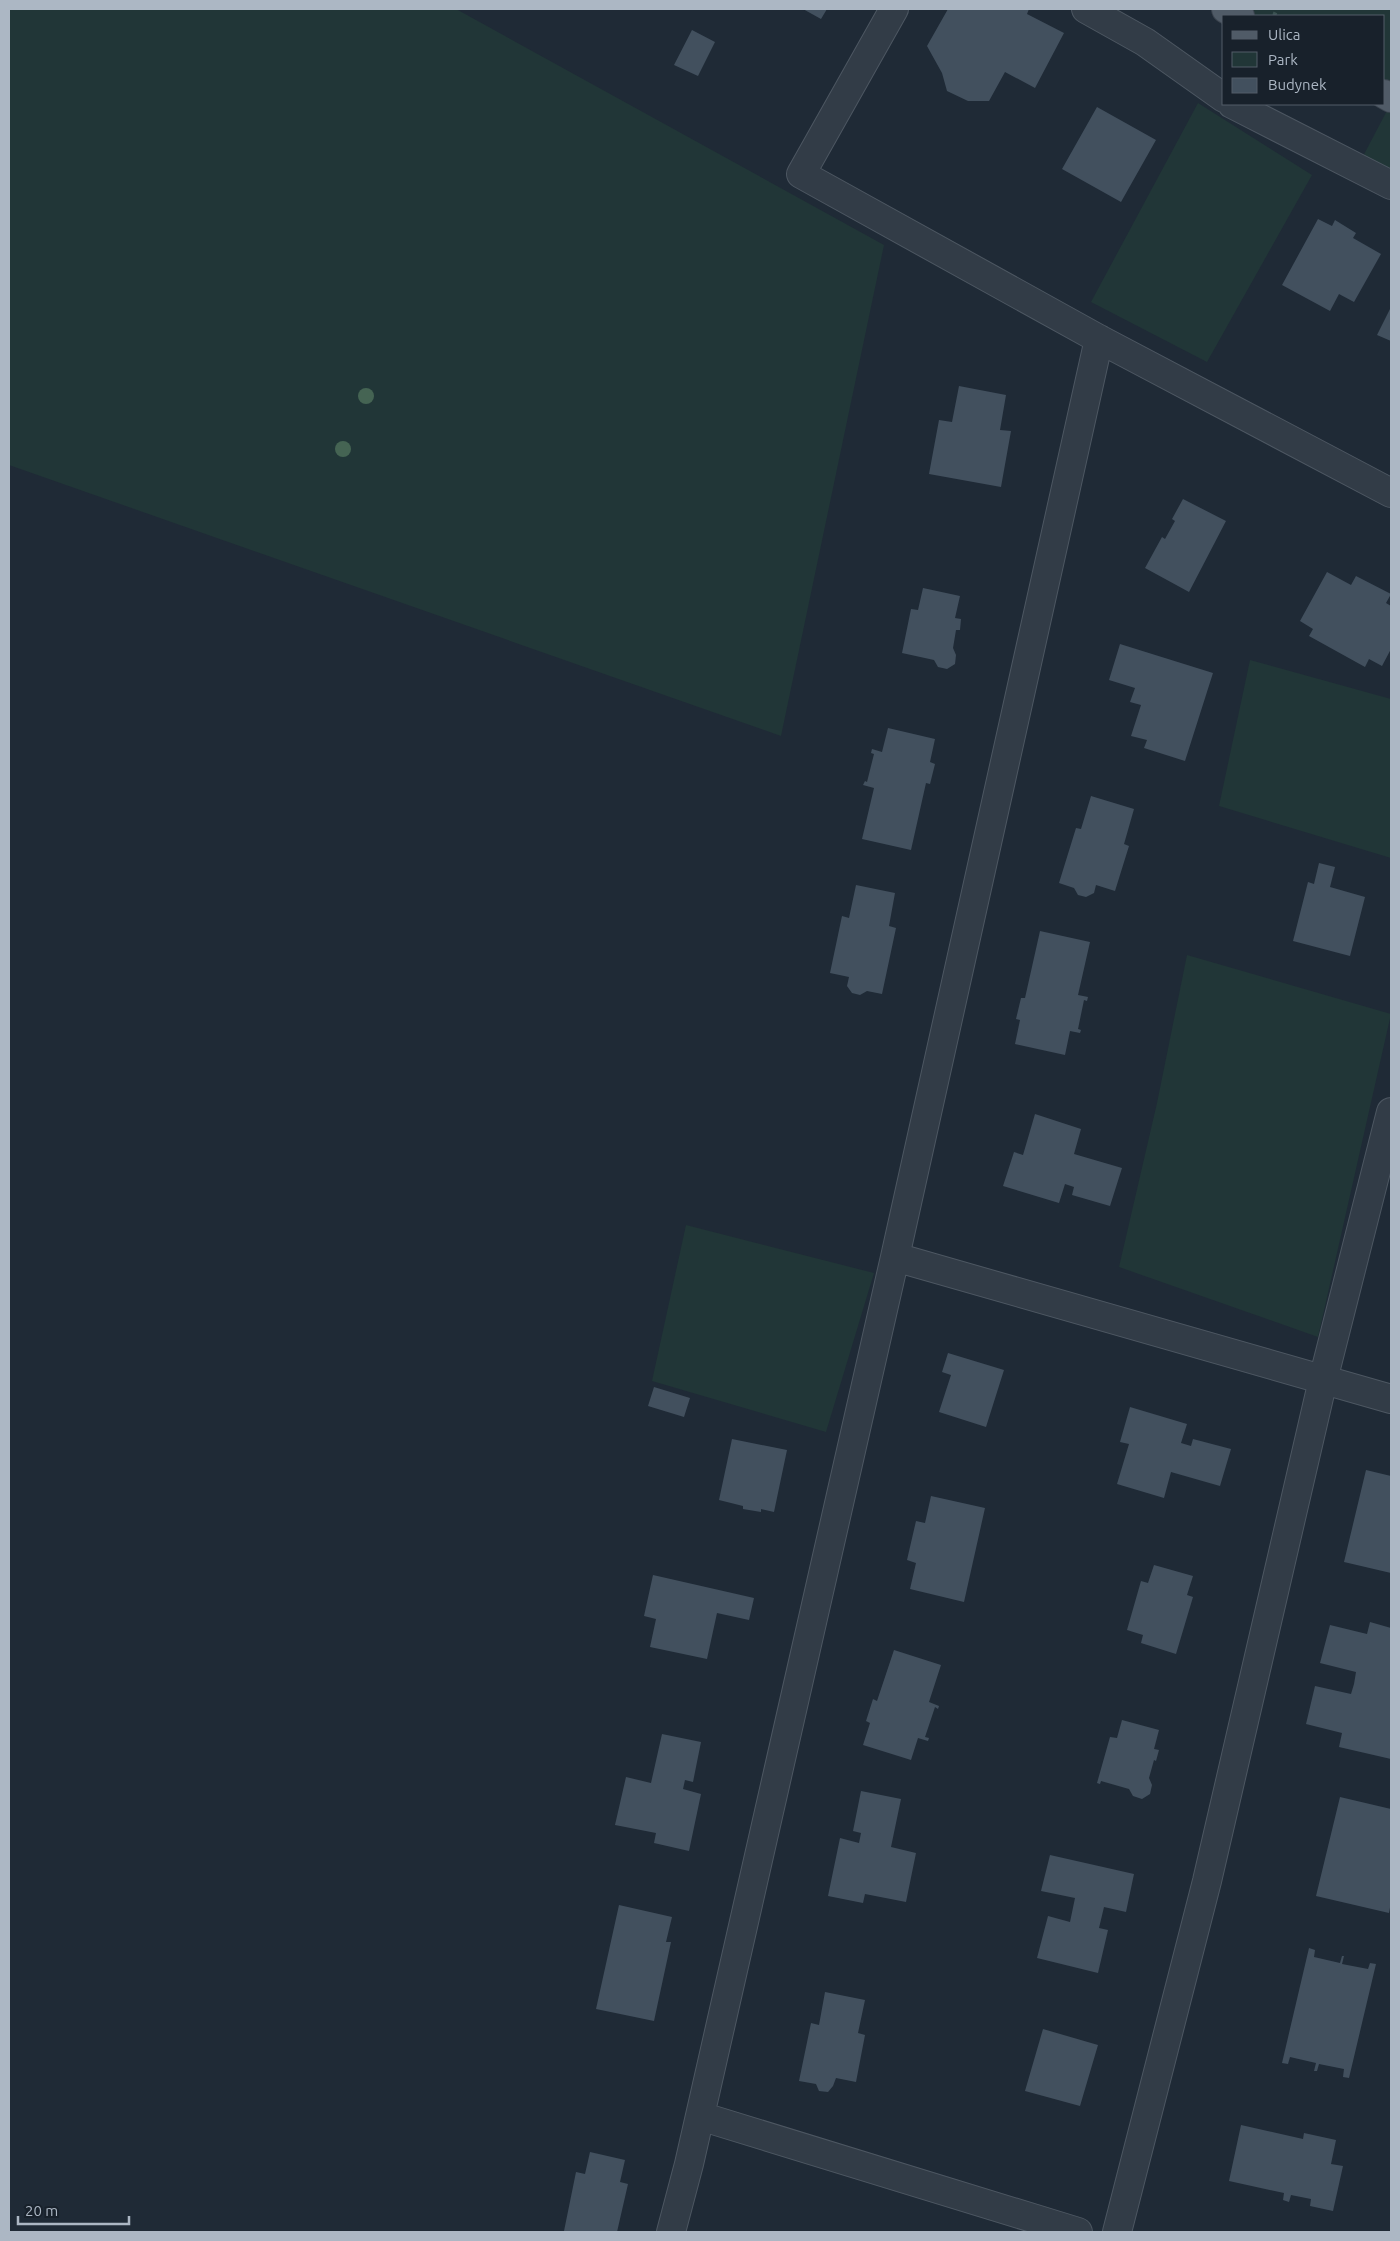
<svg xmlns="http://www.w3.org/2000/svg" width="1400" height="2241" viewBox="0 0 1400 2241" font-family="Ubuntu,sans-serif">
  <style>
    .green { fill: #213637 }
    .building { fill: #42505e }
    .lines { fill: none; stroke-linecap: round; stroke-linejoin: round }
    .minor-casing { stroke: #4d5762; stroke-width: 30 }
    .major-casing { stroke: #3c4550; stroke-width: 30 }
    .path { stroke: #3b5252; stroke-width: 3; stroke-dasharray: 4 4; stroke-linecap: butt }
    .minor { stroke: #323c47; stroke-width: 28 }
    .major { stroke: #505b67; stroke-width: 28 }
    .tree { fill: #456453 }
  </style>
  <rect width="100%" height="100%" fill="#1f2a36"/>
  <!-- green -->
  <path class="green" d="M9,9H456L884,245L781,736L9,465Z
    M1226,9H1391V97L1384,93V16H1240Z
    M1198,103L1312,175L1207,362L1091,302Z
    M1391,103V179L1360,162Z
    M1250,660L1391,699V858L1219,806Z
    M1187,955L1391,1014L1318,1337L1119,1267L1157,1103Z
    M686,1225L874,1273L826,1432L652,1381Z"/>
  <!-- building -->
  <path class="building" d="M803,9H827L821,19Z
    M948,9H1029L1027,14L1064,33L1035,88L1005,72L989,101H968L947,91L942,73L927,46Z
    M692,30L715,42L698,76L674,65Z
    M1097,107L1156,140L1121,202L1062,169Z
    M1318,219L1332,226L1335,220L1356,233L1353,238L1381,254L1354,302L1339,294L1330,311L1282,285Z
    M1391,307V341L1377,335Z
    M959,386L1006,395L1000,430L1011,431L1001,487L929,474L939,420L952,422Z
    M1183,499L1226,521L1189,592L1145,568L1162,537L1165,539L1175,521L1172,519Z
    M1327,572L1351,585L1356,576L1391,594L1386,603L1391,606V649L1382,666L1369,659L1365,667L1309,636L1313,629L1300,621Z
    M923,588L960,596L955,618L961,619L960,630H956L953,648L956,655L955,664L947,669L938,667L934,660L902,653L911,609L918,610Z
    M1120,644L1213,673L1185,761L1144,748L1147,740L1131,736L1141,705L1130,702L1135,688L1109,680Z
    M888,728L935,739L930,762L935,764L930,784L926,783L911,850L862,839L874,788L863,785L865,781L867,782L874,754L871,753L872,749L882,752Z
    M1091,796L1134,809L1124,844L1129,846L1115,891L1096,885L1094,893L1086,897L1078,895L1074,888L1059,883L1076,828L1081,829Z
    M1319,863L1335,867L1330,887L1365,897L1350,956L1293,941L1308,882L1314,884Z
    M856,885L895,893L889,926L896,928L882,994L867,991L860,995L852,993L847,986L849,977L830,973L842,916L849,918Z
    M1040,931L1090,942L1078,995L1088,997L1087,1001L1084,1000L1078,1029L1081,1030L1080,1033L1070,1031L1065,1055L1015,1044L1020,1020L1016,1019L1021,998H1025Z
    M1035,1114L1081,1129L1074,1154L1122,1168L1110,1206L1072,1195L1074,1187L1065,1184L1059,1203L1003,1186L1014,1152L1023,1155Z
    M948,1353L1004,1370L986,1427L939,1412L951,1375L942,1372Z
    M654,1387L690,1398L684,1417L648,1406Z
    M1130,1407L1187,1424L1181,1443L1191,1446L1193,1439L1231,1449L1220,1486L1171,1472L1164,1498L1117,1484L1129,1444L1120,1442Z
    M732,1439L787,1450L774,1512L761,1509V1512L743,1509V1506L719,1500Z
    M1366,1470L1391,1476V1573L1344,1562Z
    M931,1496L985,1508L964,1602L910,1589L916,1563L907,1560L916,1521L925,1523Z
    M1154,1565L1193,1576L1187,1595L1193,1597L1176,1654L1141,1643L1143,1635L1127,1630L1141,1581L1148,1583Z
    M653,1575L754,1598L749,1620L717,1613L707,1659L650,1647L656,1619L644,1616Z
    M1370,1622L1391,1628V1759L1339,1747L1342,1733L1306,1724L1315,1686L1351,1694L1354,1684L1356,1672L1320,1663L1330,1625L1367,1634Z
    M894,1650L941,1665L929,1702L939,1706L938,1709L935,1707L925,1737L929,1738L928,1741L918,1738L911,1760L863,1745L870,1723L866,1721L873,1699L877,1701Z
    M1122,1720L1159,1730L1154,1749L1159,1750L1156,1761L1154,1760L1149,1778L1152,1785L1150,1794L1142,1799L1133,1796L1129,1789L1101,1781L1100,1784L1097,1783L1110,1737L1117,1738Z
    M662,1734L701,1742L693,1782L685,1780L683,1789L701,1794L689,1851L654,1843L656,1833L615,1825L626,1777L651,1783Z
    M861,1791L901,1799L891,1847L916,1853L906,1902L865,1894L863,1903L828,1896L840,1838L859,1843L861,1833L853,1831Z
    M1340,1797L1391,1809V1902L1389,1913L1316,1896Z
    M1050,1855L1134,1874L1126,1912L1104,1907L1099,1928L1108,1930L1098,1973L1037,1958L1048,1916L1070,1922L1075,1898L1041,1891Z
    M619,1905L672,1917L666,1942H671L654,2021L596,2009Z
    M1309,1948L1315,1950L1314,1957L1340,1963L1342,1956H1344L1342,1964L1368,1969L1370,1963L1376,1964L1349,2078L1343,2077L1344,2069L1319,2064L1317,2071H1314L1316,2063L1290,2057L1288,2064L1282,2063Z
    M825,1992L865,2000L858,2033L865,2035L856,2082L836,2078L833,2086L828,2092L819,2091L816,2084L799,2081L811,2023L819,2025Z
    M1043,2029L1098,2045L1080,2106L1025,2091Z
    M1241,2125L1303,2139L1304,2133L1336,2140L1331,2164L1343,2166L1333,2211L1310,2206L1311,2199L1291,2195L1289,2202L1283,2200L1284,2193L1229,2181Z
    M590,2152L625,2160L620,2182L628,2184L617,2232L564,2231L576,2172L585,2174Z"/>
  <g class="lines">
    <!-- minor casing -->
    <g class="minor-casing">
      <path id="minor" d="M894,9L801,174L1099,339L1391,493
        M1086,9L1145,42L1224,98
        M1232,104L1391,185
        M895,1257L1391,1399
        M700,2116L1078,2232
        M671,2232L689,2164L895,1257L1099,339
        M1117,2232L1207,1881L1323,1380L1391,1112"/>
    </g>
    <!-- major casing -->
    <g class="major-casing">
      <path id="major" d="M1226,9L1240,16
        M1384,94L1391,98"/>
    </g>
    <!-- path -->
    <path class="path" d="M1273,13L1280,16"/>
    <!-- minor -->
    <use href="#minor" class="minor"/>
    <!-- major -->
    <use href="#major" class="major"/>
  </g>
  <!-- trees -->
  <g class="tree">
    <circle cx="366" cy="396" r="8"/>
    <circle cx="343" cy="449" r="8"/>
  </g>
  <!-- border -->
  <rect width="1400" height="2241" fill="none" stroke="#acb7c4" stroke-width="20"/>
  <!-- legend -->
  <rect x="1222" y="15" width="162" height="90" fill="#18212b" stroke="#535d68"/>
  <rect x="1232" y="31" width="25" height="8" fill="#505b67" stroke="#535d68"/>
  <text x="1268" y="40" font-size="15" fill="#acb7c4">Ulica</text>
  <rect x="1232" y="52" width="25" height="15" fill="#213637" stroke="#535d68"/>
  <text x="1268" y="65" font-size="15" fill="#acb7c4">Park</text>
  <rect x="1232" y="78" width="25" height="15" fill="#42505e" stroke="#535d68"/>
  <text x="1268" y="90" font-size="15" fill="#acb7c4">Budynek</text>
  <!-- scale -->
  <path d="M18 2216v8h111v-8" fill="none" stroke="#acb7c4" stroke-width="2.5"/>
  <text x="25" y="2216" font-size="15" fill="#acb7c4" stroke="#18212b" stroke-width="4" paint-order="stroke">20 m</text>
</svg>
